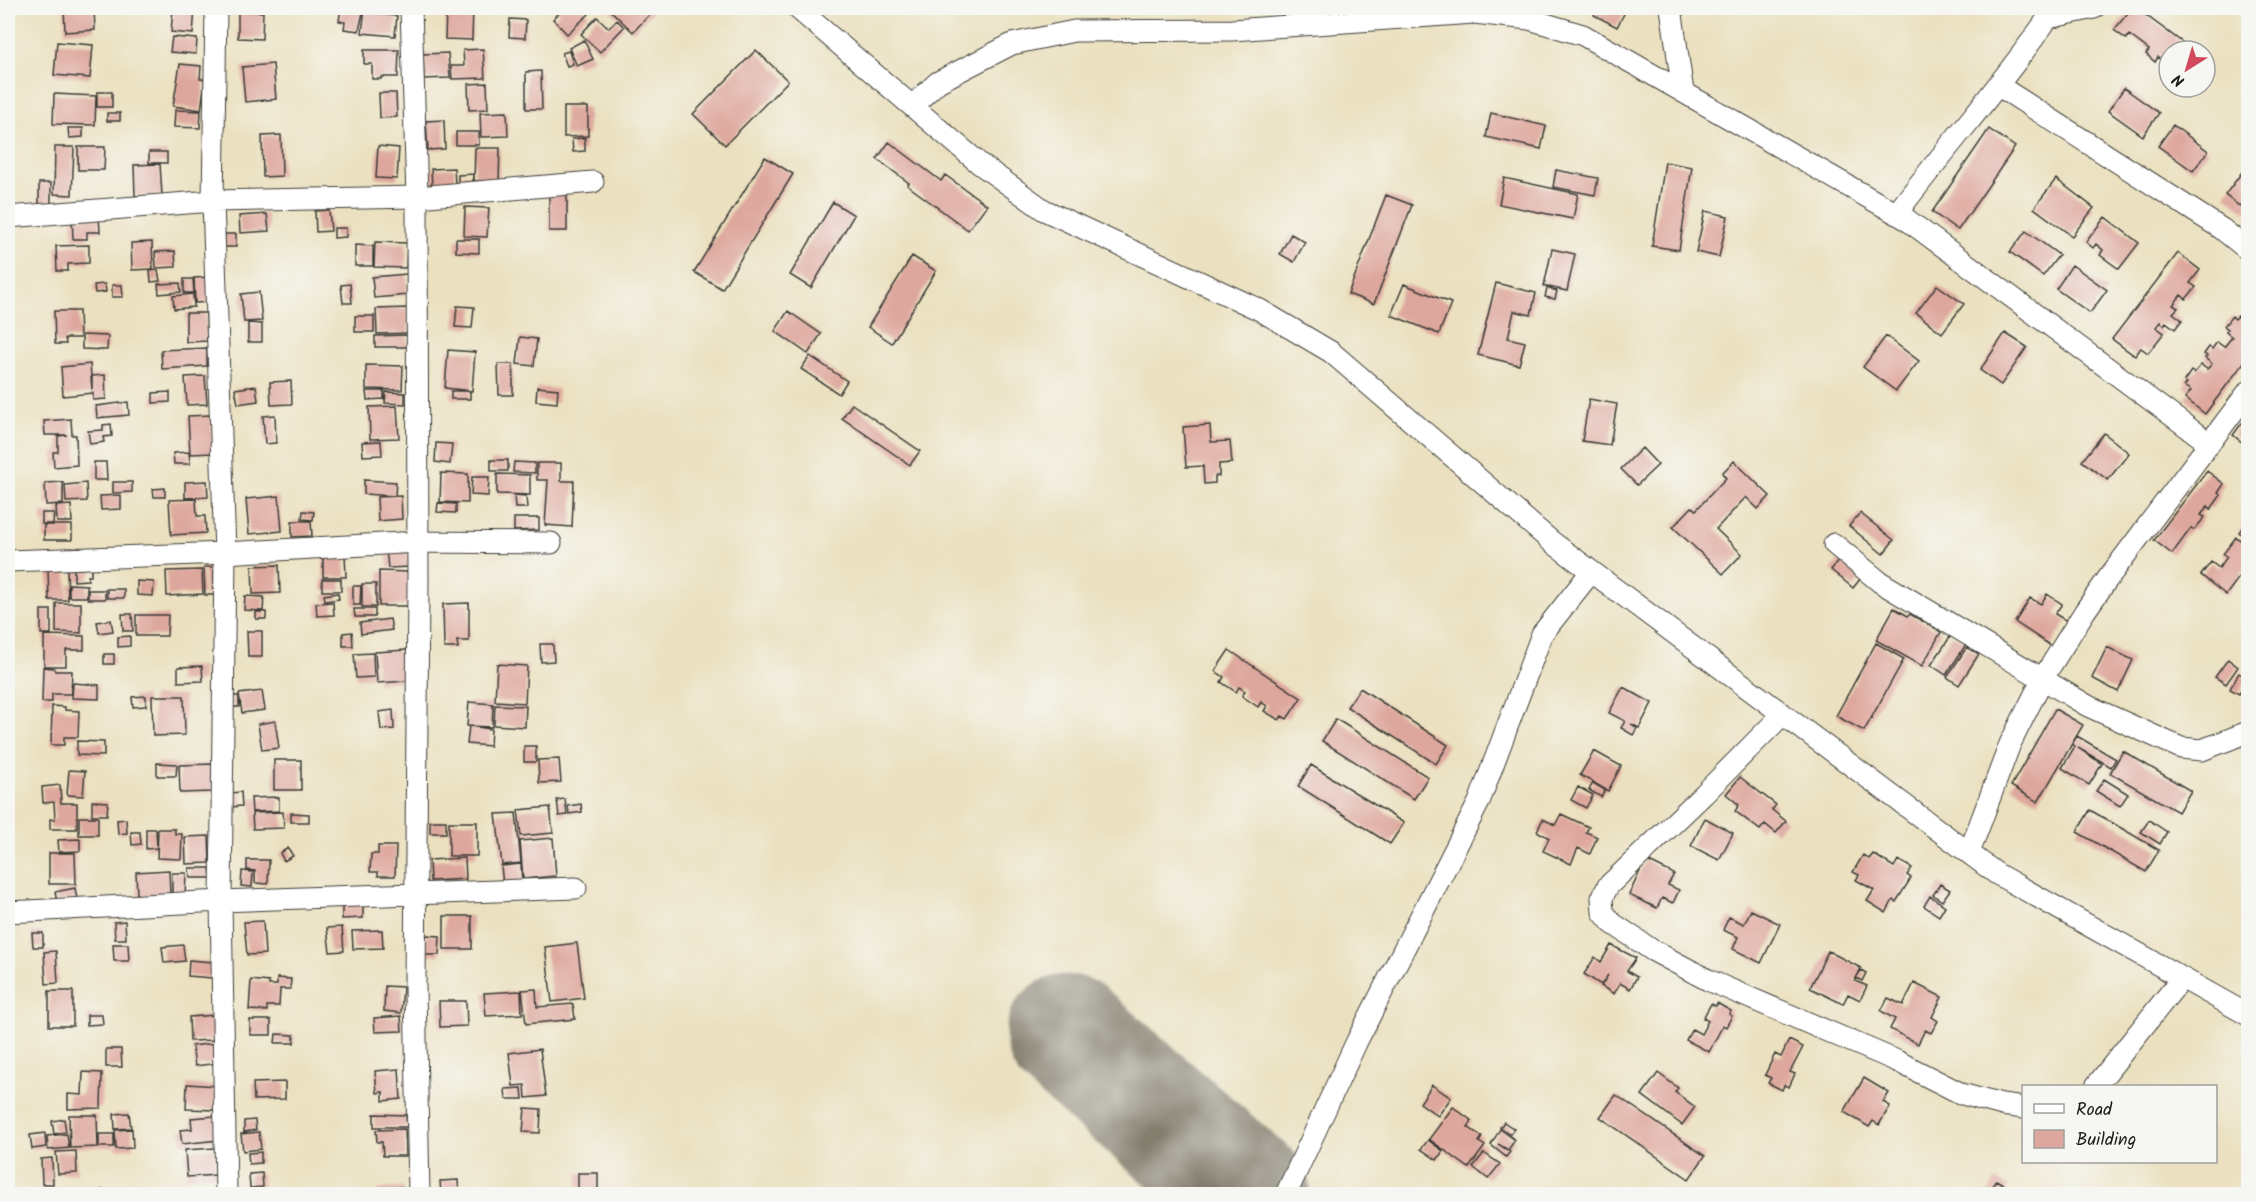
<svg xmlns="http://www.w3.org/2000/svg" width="2256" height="1202" viewBox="0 0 2256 1202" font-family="Kalam,sans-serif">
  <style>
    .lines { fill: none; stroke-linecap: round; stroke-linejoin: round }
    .runway { stroke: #847e6e; stroke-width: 123 }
    .building { fill: #dea79d }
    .minor-casing { stroke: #3b3a35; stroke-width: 23 }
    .minor { stroke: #fff; stroke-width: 21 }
  </style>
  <rect width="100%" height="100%" fill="#f6f6f2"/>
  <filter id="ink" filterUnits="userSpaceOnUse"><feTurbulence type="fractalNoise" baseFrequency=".0167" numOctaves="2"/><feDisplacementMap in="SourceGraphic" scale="12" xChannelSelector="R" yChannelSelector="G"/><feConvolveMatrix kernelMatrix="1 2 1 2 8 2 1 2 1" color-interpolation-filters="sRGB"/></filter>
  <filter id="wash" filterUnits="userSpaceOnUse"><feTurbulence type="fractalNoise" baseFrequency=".008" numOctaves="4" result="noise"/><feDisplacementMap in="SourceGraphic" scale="24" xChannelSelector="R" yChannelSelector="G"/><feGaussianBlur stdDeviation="1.35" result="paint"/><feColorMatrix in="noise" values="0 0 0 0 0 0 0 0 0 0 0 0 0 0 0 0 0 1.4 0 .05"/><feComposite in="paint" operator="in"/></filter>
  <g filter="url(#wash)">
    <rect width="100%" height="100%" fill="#ebe1c0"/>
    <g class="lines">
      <!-- runway -->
      <path class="runway" d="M1067,1036L1249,1194"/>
    </g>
    <g id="blocks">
      <!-- building -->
      <path class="building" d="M64,8H94L95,30L65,32Z
        M173,8H195L193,34L171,32Z
        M341,8H364L359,31L344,29L345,22L339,21Z
        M365,8H381L380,14L397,16L395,36L362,33Z
        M446,8H473L472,40L445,39Z
        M554,8H582L589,14L567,34L553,19L559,13Z
        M608,8H656L633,32Z
        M1598,8H1621L1626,10L1617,27L1594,15Z
        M2132,8H2136L2194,51H2169V65L2158,57L2155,62L2146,54L2149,50L2129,35L2126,39L2114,30Z
        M238,11L263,12L262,39L238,38Z
        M597,17L609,28L617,20L624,27L600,52L581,34Z
        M510,19L526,20L525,38L509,37Z
        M172,37L197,39L196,54L170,52Z
        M584,40L593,59L577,66L569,48Z
        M57,42L93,45L90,78L54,75Z
        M483,49L485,78L452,79L451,66H464L463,50Z
        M364,50H399L398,77H381V79H372V64H364Z
        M756,50L788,81L725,145L693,114Z
        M569,51L573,64L567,66L562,53Z
        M448,53L450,78L424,79L423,54Z
        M180,64L201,66L200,79H205L201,110L173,106Z
        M273,64L276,99L245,102L242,67Z
        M541,71L542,109H526V72Z
        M487,83L488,109L469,110L468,84Z
        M2124,88L2159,113L2143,136L2108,111Z
        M97,92H112V107H97Z
        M379,93H396L397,117L380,118Z
        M54,94L96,96L95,125L53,124Z
        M564,107H588V136L564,137Z
        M175,110L201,111L200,128L174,127Z
        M507,112L508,136L481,137L480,113Z
        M107,113H120V121H107Z
        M1491,113L1546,126L1541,149L1486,137Z
        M444,120L445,149L428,150L426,121Z
        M2173,125L2208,151L2193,171L2158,146Z
        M68,128H83V137L69,138Z
        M1989,129L2015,147L1958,230L1932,212Z
        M456,132H479V145H456Z
        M281,135L282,176L263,177L262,136Z
        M585,138V151L573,152L572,139Z
        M889,142L941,181L945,175L987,205L968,230L907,185L909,183L877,159Z
        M378,146L399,148L397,179L376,178Z
        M55,147H74L72,195L54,194Z
        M78,147H105L104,170H78Z
        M475,148H500L499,181H474Z
        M149,152H167V163H149Z
        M765,157L793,174L722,289L694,272Z
        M1665,162L1692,167L1679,250L1652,246Z
        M160,164L162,195L135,196L134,165Z
        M2248,164V210L2247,212L2225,195Z
        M454,168L455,184L432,186L431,169Z
        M1556,170L1598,178L1595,195L1553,187Z
        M473,174V186L458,187V175Z
        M1504,178L1578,194L1573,219L1499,204Z
        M2056,179L2094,208L2072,236L2034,208Z
        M39,183H51V204H39Z
        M549,195H567V231H549Z
        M1386,195L1412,205L1374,304L1348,294Z
        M833,202L854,215L811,288L790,275Z
        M465,207L489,208L487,237L464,236Z
        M329,210L331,231L316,232L315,211Z
        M1705,211L1728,216L1719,257L1696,252Z
        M267,214L269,231L240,233L239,216Z
        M99,216L100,232H87V239H73L72,218Z
        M2105,217L2139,243L2119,269L2100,255L2103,250L2096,244L2093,248L2086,242Z
        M334,228H346V237L334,238Z
        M2026,231L2059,255L2043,276L2010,252Z
        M225,234H236V247H225Z
        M1291,234L1305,242L1294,262L1280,254Z
        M456,239H479V253L456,252Z
        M152,242L153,269L132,270L131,243Z
        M375,242L407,243L406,268L374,267Z
        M89,245V263L68,264V271H57L56,246Z
        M355,245L373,246V266H355Z
        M1552,249L1575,254L1567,291L1544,286Z
        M175,251L176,267L156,268L155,252Z
        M2178,253L2200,270L2190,283L2196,287L2186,299L2181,295L2173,305L2178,308L2173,313L2182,320L2175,329L2166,322L2164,325L2160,322L2156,327L2164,333L2148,353L2141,348L2135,356L2112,339Z
        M912,256L936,271L892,343L868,327Z
        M2072,265L2107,290L2090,313L2056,289Z
        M158,270L160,281L151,282L150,271Z
        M407,274L408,295L374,298L372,277Z
        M210,277L211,302L195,303L194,278Z
        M184,279H193L194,293H184Z
        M180,283L181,292L159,294L158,284Z
        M1496,283L1536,293L1531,315L1514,311L1508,338L1525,342L1519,365L1478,355Z
        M105,284L106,292L95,293L94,285Z
        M350,284L352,303H343L341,285Z
        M1404,284L1451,303L1439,334L1391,315Z
        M112,285H122L123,297H112Z
        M1937,285L1964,304L1942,333L1916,313Z
        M1547,288L1557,291L1555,299L1545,297Z
        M259,292L262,321L244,322L241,294Z
        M193,294L194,307L174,309L173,296Z
        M457,306L474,307L472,328L455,327Z
        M408,308L409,333L377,334L376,309Z
        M54,311H79L80,338H65L66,344H55Z
        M788,311L821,334L808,354L775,331Z
        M186,313H206L207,341L186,342Z
        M2248,315V357L2205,414L2185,398L2191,391L2184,386L2187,383L2184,381L2191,371L2194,373L2201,365L2207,369L2212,364L2205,358L2207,356L2204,354L2209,347L2212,349L2217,342L2224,347L2232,337L2226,332L2228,329L2224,326L2232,316L2235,319L2238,316L2244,321Z
        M355,316H374V332H355Z
        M248,323L262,324V342H248Z
        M2005,333L2027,347L2001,385L1980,370Z
        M82,335L108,336L107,350L82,349Z
        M407,335L408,347H375V336Z
        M1886,336L1919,361L1896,391L1863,367Z
        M520,337L537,339L534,366L517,364Z
        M207,348V366L162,369L161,350Z
        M448,350L475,352L472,391L445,388Z
        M810,356L847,381L839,394L801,369Z
        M90,364L92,390V376L105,375L106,399L93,400V393L63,396L61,367Z
        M498,364H513V395H499Z
        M366,365L403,366L402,390L366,389Z
        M205,376L207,404L187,405L185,377Z
        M291,381L292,404L271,405L270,382Z
        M256,386L258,401L238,404L235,389Z
        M537,387L558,389L557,403L536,401Z
        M366,391H384V399L367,400Z
        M451,391H470V399H451Z
        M170,392V402L153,403V393Z
        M386,392L405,393V404L385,403Z
        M1589,399L1617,404L1610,445L1582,441Z
        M128,402L129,415L97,418L96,406Z
        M852,404L920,451L910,465L842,418Z
        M397,406L399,438L370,439L369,407Z
        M211,415L213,453L190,454L188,416Z
        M275,415L276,443L265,444L263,416Z
        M2248,415V447L2233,435Z
        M71,419L72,435H76L77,465L54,467L53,452H58V436L67,435H45L44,421Z
        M111,424L112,436L103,437L104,442L90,444L88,431L103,430V425Z
        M1210,425L1211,442L1230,441L1232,463L1219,464V476H1215V483L1204,484L1203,466L1186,467L1183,427Z
        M2104,433L2129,453L2108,480L2082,461Z
        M381,441L382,455L363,456L362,442Z
        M436,443L452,444L450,464L435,462Z
        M1642,448L1658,465L1637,485L1621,469Z
        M189,452L190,464H174L173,453Z
        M491,460H508V471H491Z
        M1734,461L1770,496L1758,509L1746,497L1716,529L1742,554L1723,574L1673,527L1692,507L1696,510L1726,478L1722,473Z
        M94,462H106L107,480H94Z
        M514,462L535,463V473L513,472Z
        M537,463H561V481H574L572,527L545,525L548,480H537Z
        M2207,471L2224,484L2218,493L2221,495L2211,509L2208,506L2201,515L2205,517L2194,530L2191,528L2172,554L2154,540Z
        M441,473L468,474V503L440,502Z
        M497,474L530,475V495L497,494Z
        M472,477H489L488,496L471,495Z
        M364,480L396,482L395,496L364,494Z
        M207,481L208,497L185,498V482Z
        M63,482V504L46,505L45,483Z
        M113,482H132V492L113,493Z
        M86,483L87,501L66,502L65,485Z
        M165,488V497H154L153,489Z
        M121,495V509L101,510L100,496Z
        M514,495L526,496L527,508H515Z
        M279,496L282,531L249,534L246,499Z
        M401,496L402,519L378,521L377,497Z
        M196,499L197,516H205L206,533L171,535L169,500Z
        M438,503L456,504V513L437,512Z
        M71,505L72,522H57L56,506Z
        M303,511L314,512L313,520L302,519Z
        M42,513H54L53,524H42Z
        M1860,513L1894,540L1883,554L1849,526Z
        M514,518H539V530L514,531Z
        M2248,520V565L2226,595L2201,575L2211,562L2219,568L2227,557L2223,554L2236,537L2240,540L2244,536L2239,532Z
        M292,521H311L312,536L292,537Z
        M44,525H72V540H44Z
        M409,548L410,567L388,568L386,549Z
        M345,554L346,577H323V555Z
        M1839,560L1861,578L1853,588L1831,570Z
        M279,565L280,593L253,594L252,566Z
        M204,567H214V595H205Z
        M74,568H91V576H88V580L74,581Z
        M48,569H67L68,600H49Z
        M202,570L203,594L167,596L166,571Z
        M379,571L409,572V606H379Z
        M322,579H341V591H322Z
        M137,581L154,582L153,596L137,595Z
        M69,584L87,585V597H69Z
        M362,584H376V607H362Z
        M353,586H361L360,605H353Z
        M107,589H124V598H107Z
        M88,590H105V599H88Z
        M338,593L339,599L325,601L324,595Z
        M2047,594L2062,604L2055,614L2067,621L2051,646L2015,622L2030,598L2041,604Z
        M245,596L264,597L263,611L244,610Z
        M333,602L334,615L317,616L316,603Z
        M56,603H81V633L56,632Z
        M469,603V641H457L458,648H444L443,604Z
        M1894,608L1908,616L1910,614L1941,632L1922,666L1876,640Z
        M354,609H375V617H355Z
        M41,610H51V634H41Z
        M256,612H266V619H256Z
        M122,614H132L133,631H123Z
        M136,615H168L167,636H136Z
        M390,619L392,630L361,634L360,623Z
        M111,620L113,631L99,633L97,622Z
        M247,631H262V657H248Z
        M352,632L353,646H343V633Z
        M1952,634L1967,643L1946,675L1931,665Z
        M44,635L84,636V650H66V666H44Z
        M130,636V646L118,647V637Z
        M1876,643L1904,659L1864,731L1836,716Z
        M540,644H553L554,661L541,662Z
        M1967,647L1979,654L1959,685L1947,677Z
        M2107,647L2133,660L2118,692L2092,678Z
        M407,650L408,681L377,683L375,652Z
        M1229,650L1301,698L1287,719L1282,716L1279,720L1264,711L1267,706L1261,702L1258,707L1242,696L1245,691L1239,687L1236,692L1221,682L1224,677L1215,671Z
        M373,653L374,677L356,678L354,654Z
        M104,654H114V664H104Z
        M2228,659L2238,667L2226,684L2215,677Z
        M497,664L527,666L525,703L495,701Z
        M202,666L203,681L178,682V667Z
        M43,667L54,668L55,671H72L71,694H52V702H42Z
        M2239,673L2248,679L2239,694L2230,689Z
        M73,683L99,685V699L72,698Z
        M1623,687L1652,703L1639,728L1631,724L1637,728L1633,735L1621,728L1625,721L1609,713Z
        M1360,688L1448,745L1436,764L1347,707Z
        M262,691L265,710L242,713L239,694Z
        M146,696V706L133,707L132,697Z
        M152,696H184L185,735L153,736Z
        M232,696H239V707H233Z
        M469,702L493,704L492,727L467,726Z
        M495,705L526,706L525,727L494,725Z
        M52,706L65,707V710L79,711L78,737H64V745H51Z
        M2055,709L2083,725L2038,802L2011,786Z
        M393,710L394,729L381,730L379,712Z
        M1336,719L1428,777L1414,799L1322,741Z
        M275,721L279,748L262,750L258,724Z
        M469,726L491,729L490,746L467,744Z
        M2077,736L2116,759L2111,767L2078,748L2102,764L2089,785L2062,768L2075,746L2072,744Z
        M77,741L104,742V756L77,755Z
        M524,746H536V762H524Z
        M1594,751L1621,766L1608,791L1580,775Z
        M2123,751L2191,791L2178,812L2110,773Z
        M559,759L561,782L539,783L538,760Z
        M274,760H301V790H274Z
        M157,763L177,764L176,776H157Z
        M213,764L214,792L180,793L179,765Z
        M1311,765L1404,823L1390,844L1298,786Z
        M69,770L85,771L83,796L67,795Z
        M1740,777L1776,805L1772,810L1786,821L1776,833L1765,824L1760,830L1735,811L1739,805L1726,794Z
        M2104,779L2128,794L2120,806L2096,791Z
        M1593,783L1605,790L1601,797L1589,790Z
        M60,785L61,803H77V829H50V819H55L54,802L43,803L42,787Z
        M1578,787L1593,795L1586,808L1571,800Z
        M241,792L242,806L231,807L230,793Z
        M279,797V811L252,812L251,798Z
        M565,799L567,815L559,816L557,800Z
        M92,801L108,802L107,815H92Z
        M581,804L582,812L569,814L568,806Z
        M550,807L553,833L521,836L518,810Z
        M2090,810L2159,850L2146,872L2077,832Z
        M283,812L284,828L253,829L252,813Z
        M291,813L309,814V822H291Z
        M516,813L521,863L502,865L496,814Z
        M1561,814L1589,827L1586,832L1597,837L1590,854L1578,848L1571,864L1543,851L1549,838L1537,831L1543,819L1555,825Z
        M79,817H98V835H79Z
        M1705,818L1733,833L1719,860L1691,846Z
        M126,819L127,833L118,834L117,820Z
        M2149,820L2167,832L2160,844L2141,832Z
        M430,821H446V833H430Z
        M449,822H477V856H449Z
        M146,829H156L157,848L146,849Z
        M158,829H175V834H182L181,859L157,858Z
        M131,832H140L141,844L132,845Z
        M209,836L210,863L186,864L185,837Z
        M553,838L556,876L523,879L520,841Z
        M80,839V851L59,852L58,840Z
        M378,846H396L395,876H378V872H370L371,854H378Z
        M288,848L293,856L284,861L280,853Z
        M49,853H75L76,884H49Z
        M1873,854L1894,867L1898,860L1912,868L1907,875L1911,878L1896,902L1893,900L1886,913L1867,901L1874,890L1856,880L1859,875L1853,872L1863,855L1869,859Z
        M465,858L466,879L430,881L429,860Z
        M247,860H269L268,884L255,883V871L247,870Z
        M1645,860L1674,874L1668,885L1679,890L1673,903L1662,898L1657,908L1629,895Z
        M521,864L522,883L503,885L501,866Z
        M189,868H210L211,878H190Z
        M169,870L170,894L137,896L136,872Z
        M242,871L253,872L252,887L241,886Z
        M172,873H186L185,896H172Z
        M1940,884L1950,890L1942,901L1933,895Z
        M75,888L77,899L57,902L55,892Z
        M1930,896L1945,906L1939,916L1924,906Z
        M342,903H363V918L342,919Z
        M1751,910L1780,924L1761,963L1733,949L1738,937L1723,930L1729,917L1744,924Z
        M444,916H472V949H444Z
        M125,921L126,939H115L114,922Z
        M263,921L265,954L247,955L244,922Z
        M342,927L344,951L330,952L327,928Z
        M382,930L383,948L353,949L352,931Z
        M32,933H43V947H33Z
        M426,935L440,936L439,955H425Z
        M577,943L584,998L552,1002L545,947Z
        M113,944H128L129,961H114Z
        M183,945L185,961L164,963L162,947Z
        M1611,945L1636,958L1627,971L1637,977L1630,989L1620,983L1614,994L1601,986L1608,975L1601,985L1584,974L1595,957L1601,962Z
        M56,951L58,983L46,984L44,952Z
        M1828,951L1861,968L1855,981L1867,986L1860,1000L1848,994L1843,1004L1810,988Z
        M189,960L213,962L212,978L188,976Z
        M1861,970L1866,973L1862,981L1856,978Z
        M277,978L291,979L290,989H280L279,1006H267V1011L249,1010L251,980L269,982V985H277Z
        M1914,983L1942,997L1932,1017L1938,1021L1931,1033L1925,1030L1918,1044L1890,1029L1895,1019L1881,1011L1888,998L1903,1005Z
        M385,986L403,987L401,1013L384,1011Z
        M536,989L537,1007L573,1004L575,1019L526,1024L522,990Z
        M49,991H73V1026H49Z
        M521,991L522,1014L486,1016L484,993Z
        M439,1001H466L467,1026L440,1027Z
        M1717,1003L1731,1011L1729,1014L1732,1016L1726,1027L1723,1025L1709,1052L1686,1040L1692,1029L1701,1034L1708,1021L1703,1018L1711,1004L1716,1006Z
        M87,1015H102L103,1024L87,1025Z
        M215,1015L217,1040L190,1041L189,1017Z
        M401,1016L402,1031L375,1032L374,1018Z
        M250,1020H271V1035H250Z
        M276,1034L294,1035V1043H275Z
        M1789,1040L1803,1047L1790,1072L1795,1074L1789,1087L1784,1085L1782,1090L1768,1083L1771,1078L1765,1075L1775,1054L1781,1057Z
        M216,1043L219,1063L195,1066L192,1046Z
        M106,1049H121L122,1067H106Z
        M540,1049L546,1096L526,1098L525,1085L513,1086L509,1053Z
        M399,1069L401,1099L383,1101V1092L377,1093L375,1071Z
        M83,1072L102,1073L101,1108L68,1109V1094L82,1095Z
        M1658,1073L1678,1088L1675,1092L1695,1107L1682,1125L1642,1095Z
        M1864,1078L1889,1093L1883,1102L1890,1106L1879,1125L1873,1121L1869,1127L1844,1112Z
        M285,1082V1099L254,1100L253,1083Z
        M187,1084L217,1086L216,1110L186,1109Z
        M1432,1085L1451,1098L1438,1116L1420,1103Z
        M522,1088L523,1099H506L505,1089Z
        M1616,1095L1705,1156L1689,1179L1600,1117Z
        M1453,1107L1472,1121L1468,1127L1482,1137L1479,1142L1485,1146L1469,1168L1429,1139Z
        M525,1108L541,1109L540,1133L523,1132Z
        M129,1113L131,1128L115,1129L114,1114Z
        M374,1114L406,1115L407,1127H374Z
        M69,1115H97L98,1147L70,1148Z
        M215,1116L218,1140L182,1144L180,1130L192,1129L191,1118Z
        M64,1119L66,1132L54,1134L52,1121Z
        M255,1120L256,1130L244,1132V1121Z
        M1504,1122L1514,1129L1510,1134L1500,1127Z
        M132,1129L133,1148L116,1149L115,1130Z
        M405,1129L406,1156H383L382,1142H377L376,1130Z
        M1500,1129L1515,1140L1508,1150L1498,1144L1510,1152L1506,1157L1491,1145Z
        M259,1132L261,1149L243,1151L241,1134Z
        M45,1133L46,1147L32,1149L30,1135Z
        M67,1134L69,1148L48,1150L47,1136Z
        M99,1134H114V1147H99Z
        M1428,1140L1443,1151L1437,1160L1421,1149Z
        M215,1148L217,1175L187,1177L185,1150Z
        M76,1151L77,1173L58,1174L56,1152Z
        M261,1152V1163L249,1164L248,1153Z
        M1484,1153L1500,1164L1488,1179L1473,1167Z
        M52,1158L53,1184H42L41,1159Z
        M262,1173L263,1187L250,1188L249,1174Z
        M578,1173H598V1194H578Z
        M458,1180L459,1194H441L440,1181Z
        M1996,1180L2008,1187L2004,1194H1987Z
        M403,1187L404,1194H377V1190Z
        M273,1189V1194H250V1191Z
        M100,1190H127V1194H100Z
        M544,1190H557V1194H544Z"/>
    </g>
  </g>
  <g filter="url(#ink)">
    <use href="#blocks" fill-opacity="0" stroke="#3b3a35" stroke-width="1.5"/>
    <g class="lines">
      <!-- minor casing -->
      <g class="minor-casing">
        <path id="minor" d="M216,8L213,201L225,553L221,901L226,1194
          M411,8L417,197L418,583L415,987L419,1194
          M797,8L980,164L1044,210L1260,310L1331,352L1552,542L1997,874L2248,1015
          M1671,8L1683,92
          M1999,86L2222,229L2248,250
          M912,106L938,82L1012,44L1074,31L1232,30L1474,13L1529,19L1583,35L1906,219L2209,443
          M1897,213C1946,147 2001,86 2048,18L2094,8
          M8,217L213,201L417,197L593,182
          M1834,544L1880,582L2088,706L2181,748L2202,750L2248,732
          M8,561L225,553L418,542L551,543
          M1782,715L1704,794L1608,886L1602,898L1603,912L1612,923L1652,950L1708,980L1897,1061L1962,1094L2002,1105L2024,1108
          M1969,853L2010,744L2043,678L2085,611L2109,577L2248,392
          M8,912L221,901L576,888
          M2096,1086L2182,978
          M1286,1194L1357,1041L1479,802L1542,634L1591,572"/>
      </g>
      <!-- minor -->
      <use href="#minor" class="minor"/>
    </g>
  </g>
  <!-- margin -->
  <rect width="2256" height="1202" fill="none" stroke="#f6f6f2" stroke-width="30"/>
  <!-- legend -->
  <rect x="2022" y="1085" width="195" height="78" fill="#f6f6f2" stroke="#9f9f9c" stroke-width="1.5"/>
  <rect x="2034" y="1104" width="30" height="9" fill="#ffffff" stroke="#9f9f9c" stroke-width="1.5"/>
  <text x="2076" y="1115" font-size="18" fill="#1c1c1c">Road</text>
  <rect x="2034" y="1130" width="30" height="18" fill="#dea79d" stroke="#9f9f9c" stroke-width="1.5"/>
  <text x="2076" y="1145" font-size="18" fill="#1c1c1c">Building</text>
  <!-- north arrow -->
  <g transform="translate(2187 69) rotate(217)"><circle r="28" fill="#f6f6f2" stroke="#9f9f9c" stroke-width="1.5"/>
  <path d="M0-4.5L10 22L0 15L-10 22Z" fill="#d1495b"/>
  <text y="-9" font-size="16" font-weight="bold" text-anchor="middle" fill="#1c1c1c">N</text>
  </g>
</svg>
